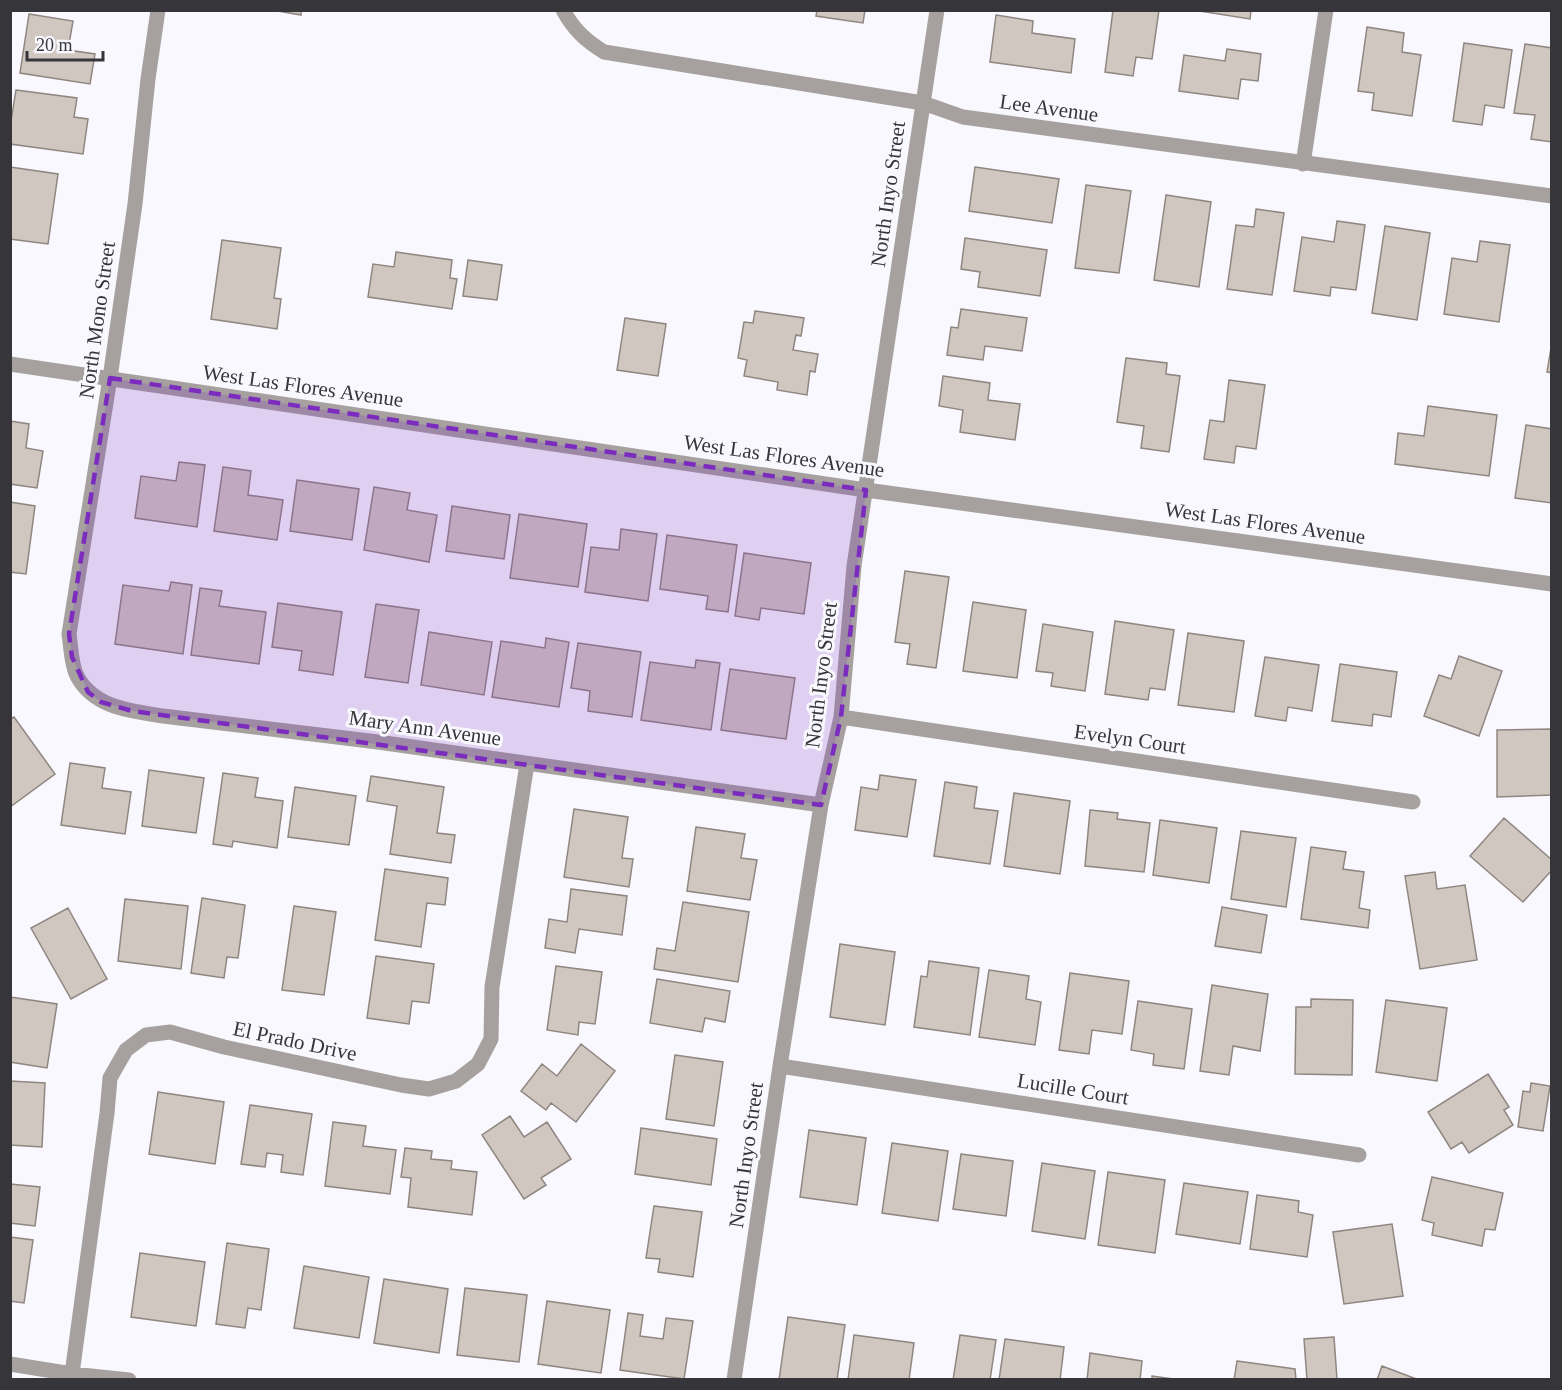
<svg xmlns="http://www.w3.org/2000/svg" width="1562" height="1390" viewBox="0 0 1562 1390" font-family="'Times New Roman',serif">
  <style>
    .building { fill: #d1c7c1; stroke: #908681; stroke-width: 1.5 }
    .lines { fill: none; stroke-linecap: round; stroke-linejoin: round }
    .minor { stroke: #a6a19f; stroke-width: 15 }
    .tertiary { stroke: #a6a19f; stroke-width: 15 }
    .marked { fill: #7b2cbf; fill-opacity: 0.2; stroke: #7b2cbf; stroke-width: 4.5; stroke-dasharray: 12 8; stroke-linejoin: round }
    .labels { text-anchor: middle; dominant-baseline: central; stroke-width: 6; stroke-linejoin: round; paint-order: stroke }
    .street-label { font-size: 21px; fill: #36363a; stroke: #f8f8fe }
  </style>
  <rect width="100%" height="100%" fill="#f8f8fe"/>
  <!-- building -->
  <path class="building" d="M272,10H301V15Z
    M817,10H865L863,23L816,16Z
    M1113,10H1159L1152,59L1136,57L1133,76L1105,72Z
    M1193,10H1251L1250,19Z
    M29,14L73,21L68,50L95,54L90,84L20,73Z
    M996,15L1033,21L1032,33L1075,39L1071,73L990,62Z
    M1367,27L1404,33L1402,52L1421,55L1412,116L1372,110L1374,93L1358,91Z
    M1464,43L1512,50L1504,108L1485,105L1482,125L1453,121Z
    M1525,44L1552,48V142L1531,139L1535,115L1514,113Z
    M1227,49L1261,54L1258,81L1241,79L1238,99L1179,91L1184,55L1225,61Z
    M16,90L77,98L74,117L88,119L83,154L10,144V127Z
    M10,167L58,174L48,244L10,239Z
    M975,167L1059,179L1052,223L969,211Z
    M1086,185L1131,191L1119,273L1075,268Z
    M1166,195L1211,202L1199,287L1154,280Z
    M1256,209L1284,213L1272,295L1227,289L1236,225L1254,227Z
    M1337,221L1365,225L1356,290L1331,287L1330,296L1294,291L1302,237L1334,242Z
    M1385,226L1430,233L1417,320L1372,313Z
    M965,238L1047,250L1040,296L978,287L980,272L961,269Z
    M222,240L281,248L274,298L281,299L277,329L211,319Z
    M1480,241L1510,245L1499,322L1444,314L1452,258L1477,262Z
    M396,252L452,260L450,278L457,279L452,309L368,297L373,264L394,267Z
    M468,260L502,265L497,300L463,296Z
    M961,309L1027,318L1022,351L985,346L983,360L947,355L951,327L958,328Z
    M755,311L804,318L801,336L796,335L793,350L818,354L815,372L810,371L807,395L777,390L778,382L744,376L747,360L738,358L744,322L753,323Z
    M625,318L666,324L658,376L617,370Z
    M1552,342V373L1547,372Z
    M1126,358L1167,363L1166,374L1180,376L1169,452L1141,448L1144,426L1117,422Z
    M943,376L990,383L988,400L1020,404L1015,440L960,432L963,410L939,406Z
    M1229,380L1265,385L1256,449L1236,446L1234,463L1204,459L1210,420L1224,422Z
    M1428,406L1497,415L1489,476L1395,464L1398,433L1424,436Z
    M10,421L29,424L26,448L43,451L37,488L10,484Z
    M1526,425L1552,429V503L1515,498Z
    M179,462L205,465L197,527L135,518L141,476L176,481Z
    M223,467L251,471L248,495L283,500L277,540L214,531Z
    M297,480L359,489L352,540L290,531Z
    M374,487L410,493L407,510L437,515L429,562L364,550Z
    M10,502L35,506L26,574L10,572Z
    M452,506L510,515L504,559L446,551Z
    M519,514L587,524L578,587L510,578Z
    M621,529L657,534L648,601L585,592L591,547L619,550Z
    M667,535L737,545L728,612L706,609L708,596L660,589Z
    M744,553L811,563L804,614L761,608L759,620L735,616Z
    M905,571L949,577L936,668L907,664L910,644L895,642Z
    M171,582L192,585L183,654L115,644L123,585L169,591Z
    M200,588L222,591L219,606L266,612L259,664L191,655Z
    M973,602L1026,610L1017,678L963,671Z
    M278,603L342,612L333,675L299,670L302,651L272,647Z
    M376,604L419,610L408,683L365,677Z
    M1115,621L1174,630L1165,690L1150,688L1148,700L1105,694Z
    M1043,624L1093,632L1085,691L1051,686L1053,673L1036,671Z
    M429,632L492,642L484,695L421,685Z
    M1188,633L1244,641L1234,712L1178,705Z
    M546,638L569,642L559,707L492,697L501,641L545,648Z
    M578,643L641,652L632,717L588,711L590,691L571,688Z
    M1459,656L1502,671L1479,736L1424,716L1439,675L1451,679Z
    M1265,657L1319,665L1312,711L1288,707L1286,721L1255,716Z
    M696,660L720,663L711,730L641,720L650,662L695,668Z
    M1340,664L1397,672L1391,717L1373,714L1372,726L1332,721Z
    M730,669L795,678L786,739L721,730Z
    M14,717L55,774L10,807V719Z
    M1552,729V795L1497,797V730Z
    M70,763L105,768L102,788L131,792L125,834L61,825Z
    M149,770L204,778L196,833L142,826Z
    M223,773L258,778L255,797L283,801L277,848L233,841L232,847L213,844Z
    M880,775L916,780L907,837L855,830L861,787L878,790Z
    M371,776L444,787L437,833L455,835L451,863L390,854L397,806L367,801Z
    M945,782L977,787L974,808L998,811L990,864L934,856Z
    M295,787L356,796L349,845L288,837Z
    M1014,793L1070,801L1060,874L1004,866Z
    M574,809L628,817L622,858L633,859L629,887L564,877Z
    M1090,810L1118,813L1117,819L1150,823L1144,872L1085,866Z
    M1504,818L1552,860V870L1523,902L1470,856Z
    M1160,820L1217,828L1209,883L1153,875Z
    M696,827L745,834L741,858L757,860L750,900L687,891Z
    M1241,831L1296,838L1286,907L1231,899Z
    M1311,847L1346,852L1343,869L1364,872L1359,908L1370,910L1368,928L1301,919Z
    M385,869L448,878L445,905L427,903L421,947L375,940Z
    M1435,872L1437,889L1465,885L1477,960L1420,969L1405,876Z
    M571,889L627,896L622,935L579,929L575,953L545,948L549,919L567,922Z
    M202,898L245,905L238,958L227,957L224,978L191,973Z
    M125,899L188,906L181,969L118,961Z
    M683,902L749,912L738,982L654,969L657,948L675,951Z
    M294,906L336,912L324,995L282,990Z
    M1222,907L1267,915L1261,953L1215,946Z
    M68,908L107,979L71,999L31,928Z
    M840,944L895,952L885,1025L830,1017Z
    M376,956L434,964L429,1003L412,1001L409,1024L367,1018Z
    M929,961L979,968L970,1035L914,1027L921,976L927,977Z
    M556,966L602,972L595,1024L579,1022L578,1035L547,1030Z
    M989,970L1029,976L1026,999L1041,1002L1035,1045L979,1037Z
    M1070,973L1129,981L1122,1034L1092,1030L1089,1054L1059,1050Z
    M657,979L730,991L725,1022L705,1018L702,1032L650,1023Z
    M1212,985L1268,994L1260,1051L1233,1046L1229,1075L1200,1071Z
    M10,997L57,1004L47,1068L10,1062Z
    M1311,999L1353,1000L1352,1075L1295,1074L1296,1007H1311Z
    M1386,1000L1447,1008L1437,1081L1376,1072Z
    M1138,1001L1192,1009L1184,1069L1153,1065L1154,1054L1131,1050Z
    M581,1044L615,1071L576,1122L551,1103L546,1110L521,1091L542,1064L557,1076Z
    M675,1055L723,1062L714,1126L666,1119Z
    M1488,1074L1509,1107L1504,1110L1513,1125L1469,1153L1462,1142L1451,1149L1428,1112Z
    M10,1081L45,1083L42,1147L10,1145Z
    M1531,1083L1550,1086L1543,1131L1518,1127L1523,1091L1530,1092Z
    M158,1092L224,1102L215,1164L149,1154Z
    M250,1105L312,1114L303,1175L281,1172L283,1155L267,1153L265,1167L241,1164Z
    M510,1116L524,1137L547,1122L571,1159L541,1178L546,1185L524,1199L482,1135Z
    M333,1122L366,1126L363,1146L396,1150L390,1194L325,1186Z
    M641,1128L717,1139L711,1185L635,1174Z
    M809,1130L866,1138L857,1205L800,1197Z
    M892,1143L948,1151L938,1221L882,1213Z
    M405,1148L432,1151L431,1159L452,1161L451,1169L477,1172L472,1215L408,1207L411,1178L401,1177Z
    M961,1154L1013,1161L1006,1216L953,1209Z
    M1042,1163L1095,1171L1085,1239L1032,1231Z
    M1108,1172L1165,1180L1155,1253L1098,1245Z
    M1432,1177L1503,1193L1495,1230L1485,1229L1482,1246L1432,1235L1434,1223L1422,1220Z
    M1184,1183L1248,1192L1240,1244L1176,1234Z
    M10,1184L40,1187L35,1226L10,1223Z
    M1257,1195L1299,1201L1298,1212L1313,1215L1307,1257L1250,1249Z
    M654,1206L702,1212L693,1277L658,1272L660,1259L646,1258Z
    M1392,1224L1403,1296L1344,1304L1333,1232Z
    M10,1237L33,1240L24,1303L10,1301Z
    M227,1243L269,1249L261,1310L248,1308L245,1328L216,1324Z
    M140,1253L205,1262L196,1326L131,1317Z
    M304,1266L369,1277L359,1338L294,1328Z
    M384,1279L448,1289L439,1353L374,1343Z
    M465,1288L527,1295L519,1362L457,1355Z
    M547,1301L610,1310L601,1373L538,1364Z
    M628,1313L643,1315L640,1336L663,1339L666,1318L693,1321L684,1379L620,1370Z
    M788,1317L845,1325L837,1380H779Z
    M854,1335L914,1343L909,1380H848Z
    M960,1335L996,1340L990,1380H953Z
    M1334,1337L1337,1379L1307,1380L1304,1339Z
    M1005,1339L1064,1347L1060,1380H999Z
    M1090,1353L1142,1361L1140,1380H1087Z
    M1237,1361L1295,1369L1296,1380H1234Z
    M1382,1366L1419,1380H1377Z
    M1152,1376L1180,1380H1152Z"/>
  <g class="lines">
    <!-- minor -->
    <path class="minor" d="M158,10L148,79L135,204L110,378L69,634C71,647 71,664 77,676C94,708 131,711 163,716L378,742L821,805
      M563,10C574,30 585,40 604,52L923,103L963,117L1552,196
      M1303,164L1326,10
      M841,717L1413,802
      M780,1066L1359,1155
      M10,1364L72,1374L129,1380
      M72,1374L107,1113L110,1078L126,1050L146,1035L170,1032L224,1047L401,1085L429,1089L456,1081L478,1064L491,1039L492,987L527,764
      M734,1380L780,1066L821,805L841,717L854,566L937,10"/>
    <!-- tertiary -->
    <path class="tertiary" d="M10,364L866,490L1552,584"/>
  </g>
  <!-- marked area -->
  <path class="marked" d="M110,378L866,490L841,717L821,805L132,711L101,702L88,692L72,657L69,634Z"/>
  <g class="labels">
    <!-- street labels -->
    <g class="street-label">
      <text transform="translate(1049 108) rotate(8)">Lee Avenue</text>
      <text transform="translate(888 194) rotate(-82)">North Inyo Street</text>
      <text transform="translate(97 320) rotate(-82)">North Mono Street</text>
      <text transform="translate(303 386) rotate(8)">West Las Flores Avenue</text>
      <text transform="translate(784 456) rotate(8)">West Las Flores Avenue</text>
      <text transform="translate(1265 523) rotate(8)">West Las Flores Avenue</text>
      <text transform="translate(821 675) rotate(-83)">North Inyo Street</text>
      <text transform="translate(425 728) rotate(8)">Mary Ann Avenue</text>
      <text transform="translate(1130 739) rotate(8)">Evelyn Court</text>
      <text transform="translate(295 1041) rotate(12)">El Prado Drive</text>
      <text transform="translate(1073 1089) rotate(9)">Lucille Court</text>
      <text transform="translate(746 1155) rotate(-82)">North Inyo Street</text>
    </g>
  </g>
  <!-- border -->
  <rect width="1562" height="1390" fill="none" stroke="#36363a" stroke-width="24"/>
  <!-- scale -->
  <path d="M27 51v9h76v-9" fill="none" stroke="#36363a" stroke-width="3"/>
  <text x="36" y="51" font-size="18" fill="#36363a" stroke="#f8f8fe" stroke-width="4.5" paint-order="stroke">20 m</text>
</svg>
